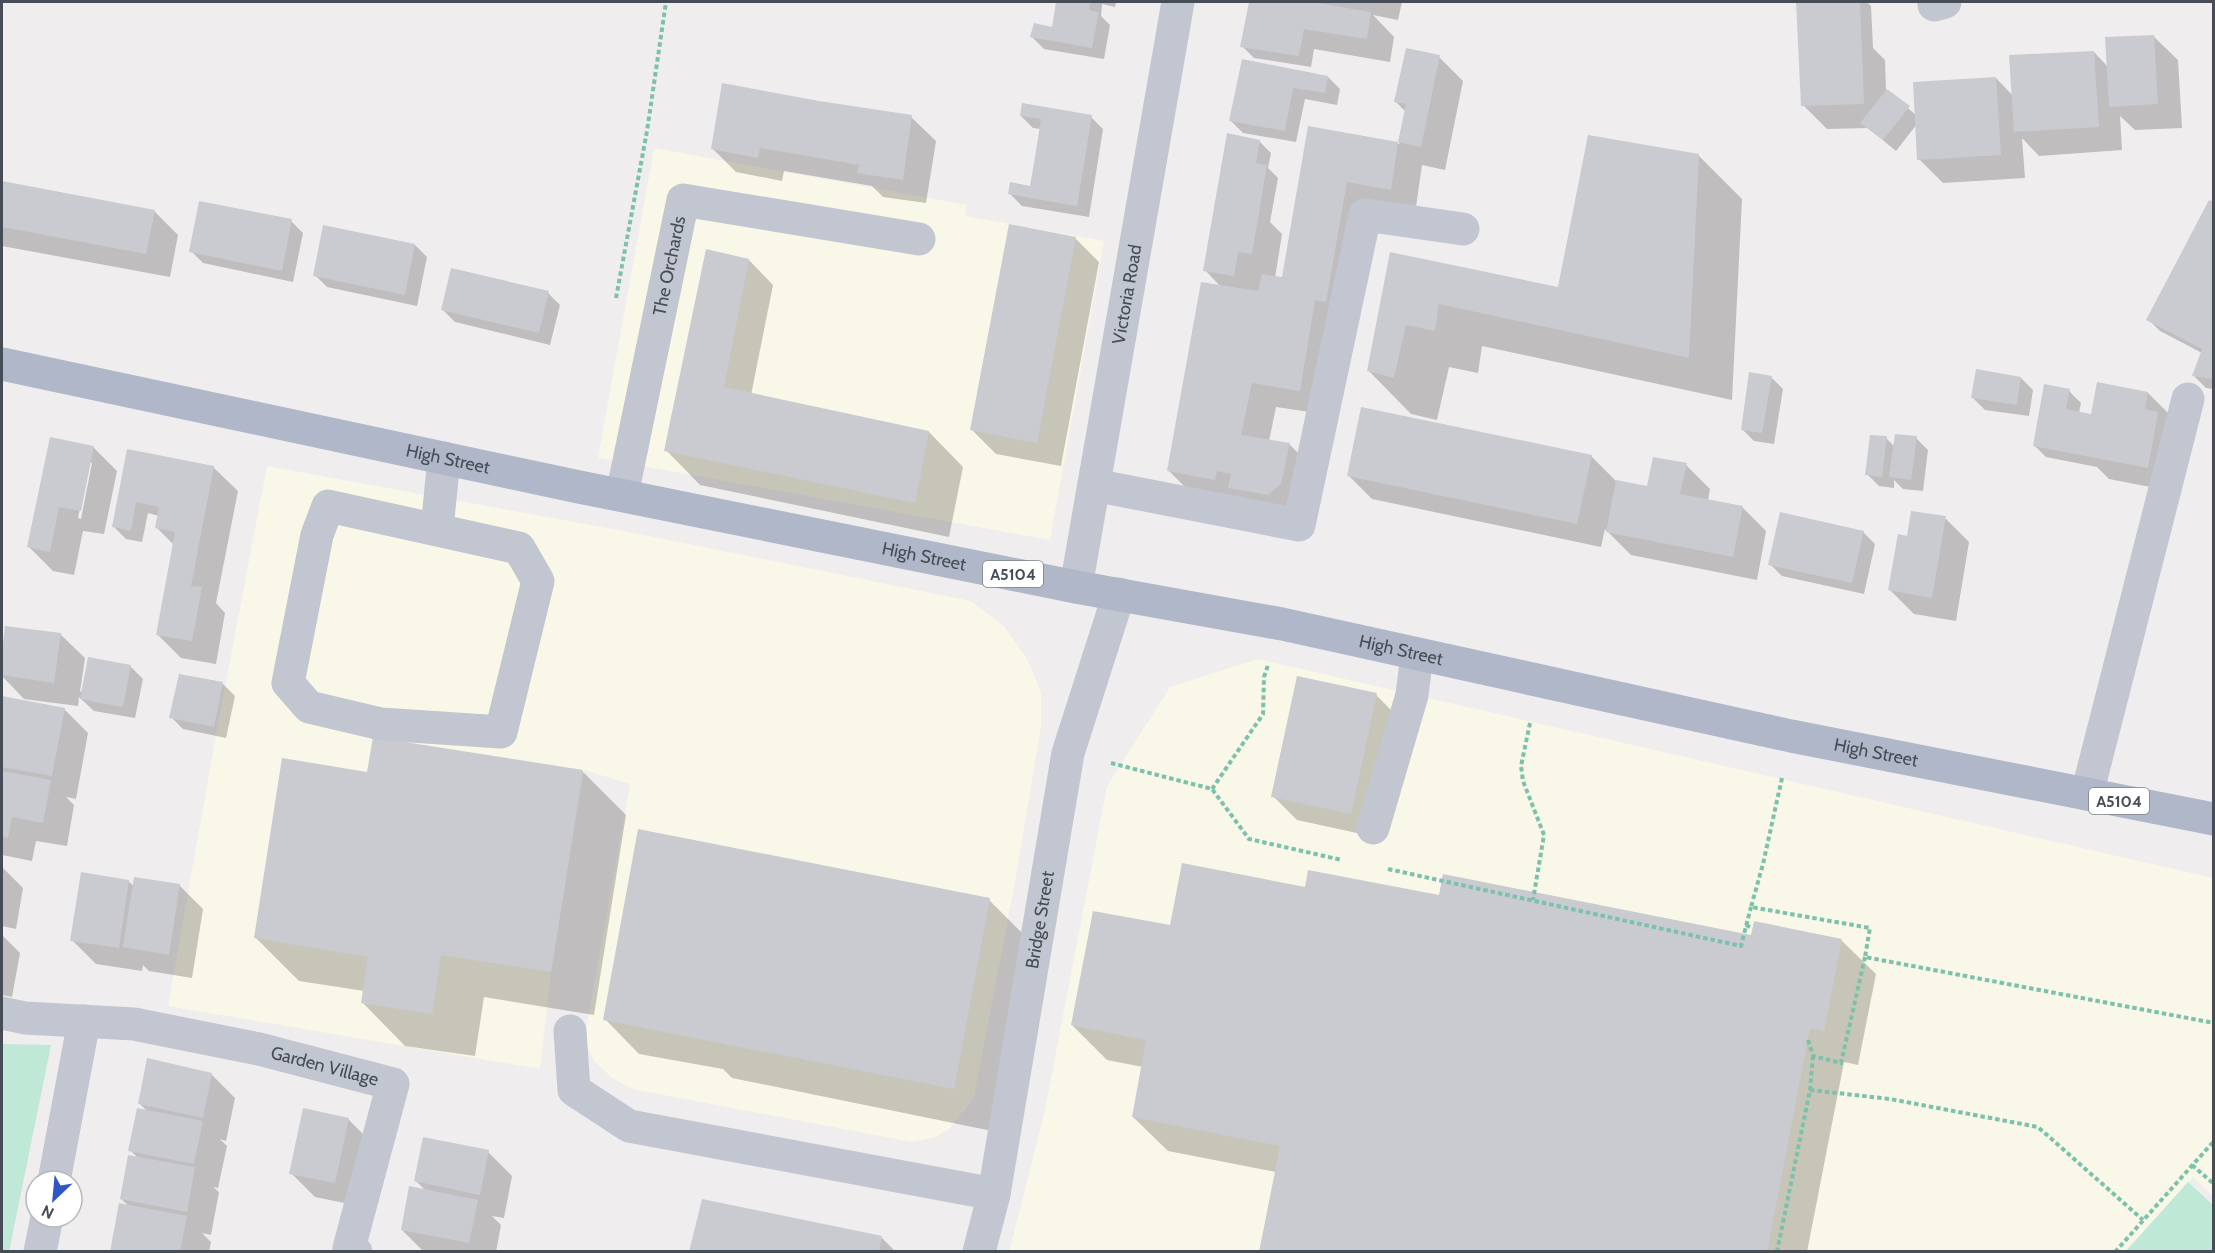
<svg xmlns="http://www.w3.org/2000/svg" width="2215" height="1253" viewBox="0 0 2215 1253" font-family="Cabin,sans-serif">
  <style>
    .commercial { fill: #f9f7e7 }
    .green { fill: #bfe8d6 }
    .shadow { fill: #0003; fill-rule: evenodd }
    .building { fill: #cacbd1 }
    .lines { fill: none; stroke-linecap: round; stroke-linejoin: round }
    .path { stroke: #7cc1ac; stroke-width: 4; stroke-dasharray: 4.5 3; stroke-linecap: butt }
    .minor { stroke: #c1c6d0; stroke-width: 33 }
    .major { stroke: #afb7c8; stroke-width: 33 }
    .labels { text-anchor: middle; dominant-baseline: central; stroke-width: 4.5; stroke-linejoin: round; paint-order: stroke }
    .shield { fill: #fff; stroke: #7e8289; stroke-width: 1.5 }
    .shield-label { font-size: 16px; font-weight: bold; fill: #474d57 }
    .street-label { font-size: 18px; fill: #474d57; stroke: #fff }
  </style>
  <rect width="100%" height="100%" fill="#efeded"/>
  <!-- commercial -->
  <path class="commercial" d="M654,148L967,205L965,216L1104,241L1050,540L598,458Z
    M267,466L624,531L971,601L1004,626L1027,659L1041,692V727L1015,882L974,1097L950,1128L936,1137L912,1142L632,1089L611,1077L595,1062L584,1041L630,784L584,770L551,972L540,1069L168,1006L217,729Z
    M1258,659L2213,878V1196L2193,1177L2126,1251L1009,1252L1045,1110L1107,786L1170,687Z"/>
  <!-- green -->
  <path class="green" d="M2,1044L51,1045L9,1252L2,1251Z
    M2188,1182L2213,1205V1251H2126Z"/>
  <!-- shadow -->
  <path class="shadow" d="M1058,2H1116L1115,7L1102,4L1101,16L1110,25L1104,59L1044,49L1032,37L1054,29Z
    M1251,2H1402L1398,20L1373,15L1394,37L1390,62L1314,49L1311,67L1254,58L1242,46Z
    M1798,2H1867L1871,6L1873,48L1885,60L1886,90L1916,115L1996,78L2013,96L2094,52L2108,67L2153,36L2178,60L2182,128L2135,130L2120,116L2122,150L2039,156L2022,138L2025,178L1943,183L1919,159L1917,124L1896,151L1868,128L1827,129L1803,105Z
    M1439,57L1463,81L1445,170L1422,165L1415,214L1370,206L1323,414L1276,407L1269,441L1289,444L1313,468L1305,509L1193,495L1169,471L1220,286L1205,270L1259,141L1271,153L1268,168L1278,178L1270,222L1282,234L1275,278L1283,279L1309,127L1399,144L1406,112L1396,102Z
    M1243,61L1328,77L1340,89L1337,105L1305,99L1296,142L1243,133L1231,121Z
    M819,103L911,117L936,141L926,203L883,197L872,186L784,171L782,181L736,172L712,148Z
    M1021,116L1091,117L1103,129L1089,217L1022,206L1010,194L1031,187L1041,129L1033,128Z
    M1698,155L1742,199L1732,400L1482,346L1478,373L1449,367L1437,420L1411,414L1368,370L1392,253L1559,289Z
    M2,183L154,211L178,235L170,277L2,246Z
    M2214,204V389L2206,388L2194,376L2202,353L2160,331L2148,319Z
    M291,221L303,233L293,282L203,263L191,251Z
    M324,227L415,245L427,257L417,306L327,287L315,275Z
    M1075,238L1099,262L1061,466L996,454L972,430Z
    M749,260L773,285L751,395L929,432L963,467L949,537L700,485L666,450Z
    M548,293L560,305L550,345L455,322L443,310Z
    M1771,377L1783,389L1774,444L1754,441L1742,429Z
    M2021,378L2033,390L2029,416L1985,410L1973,398Z
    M2069,391L2081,403L2079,413L2090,415L2148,393L2172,417L2171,491L2109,479L2097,467L2046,457L2034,445Z
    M1886,438L1895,447L1916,438L1928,450L1923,491L1903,489L1894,480V488L1879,486L1867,474Z
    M93,447L117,471L104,534L83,531L74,575L53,571L29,547ZM89,463H92L81,519L78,518Z
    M128,451L213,467L238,491L216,603L225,613L216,664L181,658L157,634L174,545L157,528L159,516L148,513L142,542L126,539L114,527Z
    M1591,456L1616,481L1649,488L1686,465L1710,489L1708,500L1742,507L1766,531L1757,580L1631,555L1605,529L1601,547L1372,499L1348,475Z
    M1945,518L1969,542L1956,621L1914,614L1890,590L1908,538Z
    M1863,532L1875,544L1864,594L1782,576L1770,564Z
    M6,627L60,634L85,658L80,692L131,667L143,679L135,718L94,711L79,697L78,706L24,699L2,676Z
    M223,684L235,696L226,738L183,729L171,717Z
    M1376,695L1400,719L1375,837L1297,820L1273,796Z
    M2,697L64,709L88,733L76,799L66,797L74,805L67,846L36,841L32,861L2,855Z
    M583,772L626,815L594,1015L484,997L475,1056L405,1046L362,1002L364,991L299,981L255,937L368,773Z
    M2,867L23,888L16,929L2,926Z
    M128,881L134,886L179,885L203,909L192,978L149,971L143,965L142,971L96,964L72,940Z
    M1306,889L1440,897L1752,937L1841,940L1876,974L1858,1065L1844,1062L1807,1252H1260L1276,1172L1168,1151L1133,1117L1143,1067L1107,1060L1072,1025L1171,927Z
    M989,900L1032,943L997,1132L732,1078L723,1069L639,1054L605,1019Z
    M2,935L20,953L12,997L2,995Z
    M211,1074L235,1098L226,1141L220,1139L227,1146L218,1188L213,1187L219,1192L211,1235L202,1233L211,1242L209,1252H111L130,1207L121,1199L138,1158L130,1150L147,1111L139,1103Z
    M348,1119L372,1143L359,1206L315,1197L291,1173Z
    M488,1152L512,1176L504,1218L492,1216L501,1225L496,1252H424L402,1230L426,1191L416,1181Z
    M882,1238L896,1252H691Z"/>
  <!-- building -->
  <path class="building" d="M1056,2H1090L1089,10L1099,12L1092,48L1030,37L1034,23L1052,27Z
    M1249,2H1312L1371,12L1367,39L1304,29L1299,56L1240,47Z
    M1796,2H1860L1864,104L1801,106Z
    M2154,35L2158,104L2109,107L2105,37Z
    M1406,48L1440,55L1421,147L1398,142L1406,104L1394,102Z
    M2094,51L2099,127L2014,132L2009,55Z
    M1242,59L1328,76L1325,93L1293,88L1285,131L1229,121Z
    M1996,77L2001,155L1917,160L1913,82Z
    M722,83L819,101L912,115L903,180L857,173L859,165L760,148L758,158L711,149Z
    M1887,89L1910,106L1883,140L1860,123Z
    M1022,103L1092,115L1077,206L1008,194L1010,182L1030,186L1035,157L1041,119L1020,116Z
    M1308,126L1398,142L1391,190L1347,182L1326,302L1315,300L1300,391L1252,383L1241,435L1290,443L1281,484L1268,495L1228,488L1231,474L1217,471L1215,480L1167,471L1201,282L1258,291L1262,274L1282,277Z
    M1227,133L1260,140L1256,163L1267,165L1252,254L1238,252L1234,276L1203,271Z
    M1588,135L1699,154L1689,358L1439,304L1435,331L1406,325L1394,378L1367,371L1390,252L1558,287Z
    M2,181L155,210L146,254L2,227Z
    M2209,200L2214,202V379L2192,376L2202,349L2146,320Z
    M199,201L292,219L282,271L189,252Z
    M1009,224L1076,237L1037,443L970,430Z
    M323,225L415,244L405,295L313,276Z
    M706,249L749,259L724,387L929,431L915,503L664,451Z
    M451,268L549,291L539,333L441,310Z
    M1976,369L2021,377L2017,405L1971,398Z
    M1749,372L1772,376L1762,433L1741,430Z
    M2097,382L2148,392L2145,409L2158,412L2148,468L2033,446L2044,384L2070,389L2066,409L2091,414Z
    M1361,407L1592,455L1577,524L1347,476Z
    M1895,434L1917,436L1911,480L1889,477Z
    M1870,435L1887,436L1882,477L1865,475Z
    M50,437L94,446L81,511L59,507L50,552L27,547Z
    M127,449L214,466L191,586L202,587L192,641L156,635L175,532L155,528L159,507L136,502L131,531L112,527Z
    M1653,457L1687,463L1680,494L1743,506L1733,557L1606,532L1616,480L1647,486Z
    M1911,511L1946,516L1932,598L1888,590L1898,534L1907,536Z
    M1780,512L1864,531L1852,583L1768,565Z
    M5,626L61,633L54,683L2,675V652Z
    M88,657L131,665L123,707L80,699Z
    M179,674L223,682L214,727L169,718Z
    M1297,676L1377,693L1351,814L1271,797Z
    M2,696L65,708L52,776L2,767Z
    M373,737L583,770L551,972L441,955L432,1014L361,1003L368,957L254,938L282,758L367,772Z
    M2,771L51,780L43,823L12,817L8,838L2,836Z
    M638,829L990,898L954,1089L603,1020Z
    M1182,863L1305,887L1308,870L1439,895L1443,874L1751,935L1754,921L1842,939L1824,1031L1810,1028L1767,1252H1259L1280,1146L1132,1117L1146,1040L1071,1025L1093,911L1170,925Z
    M81,872L129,880L119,948L70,941Z
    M134,877L180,884L169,955L123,947Z
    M147,1058L212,1073L203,1118L138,1104Z
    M137,1108L203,1121L194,1164L128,1151Z
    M303,1108L349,1118L335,1183L289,1174Z
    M423,1137L489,1150L480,1195L414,1181Z
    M128,1155L195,1167L187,1212L120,1199Z
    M409,1186L478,1200L469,1243L401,1230Z
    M702,1199L882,1236L879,1252H689Z
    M119,1203L187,1216L180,1252H110Z"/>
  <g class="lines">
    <!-- path -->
    <path class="path" d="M616,298L647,131L666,2
      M1530,723L1521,766L1523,781L1544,835L1533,900
      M1111,763L1212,789L1249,839L1342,860
      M1782,778L1763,864L1751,907L1870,928L1865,957L2214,1023
      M1212,789L1263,714L1264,677L1268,665
      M1388,869L1741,946L1751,907
      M1746,925L1752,928
      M1808,1040L1813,1056L1841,1063L1865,957
      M1810,1090L1890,1099L2038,1127L2143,1220
      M2192,1165L2214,1184
      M1777,1252L1810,1090L1813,1056
      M2115,1252L2214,1141"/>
    <!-- minor -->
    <g class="minor">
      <path d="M1934,5L1945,2"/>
      <path d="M1094,485L1299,525L1365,215L1463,229"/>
      <path id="s1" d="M622,495L683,200L919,239"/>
      <path d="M328,506L519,548L538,581L501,732L381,724L309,707L288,683L317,535Z"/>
      <path d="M437,529L444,458"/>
      <path id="s2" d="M1076,587L1178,2"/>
      <path d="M2087,794L2188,399"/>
      <path d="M1373,828L1412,695L1417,655"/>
      <path id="s3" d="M2,1013L25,1018L134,1024L259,1049L393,1084L349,1248L356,1252"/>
      <path d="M570,1031L574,1090L629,1126L994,1194"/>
      <path d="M54,1181L84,1021"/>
      <path d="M40,1252L47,1217"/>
      <path id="s4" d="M979,1252L994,1194L1068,753L1119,594"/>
    </g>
    <!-- major -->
    <path class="major" id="s5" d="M2,364L579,487L1076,587L1282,624L1791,736L2214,819"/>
  </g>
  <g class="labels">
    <!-- shield labels -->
    <g class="shield">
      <rect x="983" y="561" width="60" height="26" rx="4.5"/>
      <rect x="2089" y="788" width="60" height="26" rx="4.5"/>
    </g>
    <g class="shield-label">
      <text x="1013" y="574">A5104</text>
      <text x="2119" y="801">A5104</text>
    </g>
    <!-- street labels -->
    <g class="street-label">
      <text stroke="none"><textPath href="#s1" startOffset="234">The Orchards</textPath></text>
      <text stroke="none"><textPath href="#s2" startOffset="297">Victoria Road</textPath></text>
      <text stroke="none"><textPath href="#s5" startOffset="456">High Street</textPath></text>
      <text stroke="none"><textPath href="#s5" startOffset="942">High Street</textPath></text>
      <text stroke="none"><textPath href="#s5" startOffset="1428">High Street</textPath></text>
      <text stroke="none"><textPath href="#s5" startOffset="1914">High Street</textPath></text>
      <text stroke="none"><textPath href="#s4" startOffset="338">Bridge Street</textPath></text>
      <text stroke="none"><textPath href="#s3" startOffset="328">Garden Village</textPath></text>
    </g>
  </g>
  <!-- border -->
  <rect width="2215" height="1253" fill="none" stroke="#474d57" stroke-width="6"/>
  <!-- north arrow -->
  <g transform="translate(54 1199) rotate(206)"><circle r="28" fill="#ffffff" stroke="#b5b8bc" stroke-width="1.5"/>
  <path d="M0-4.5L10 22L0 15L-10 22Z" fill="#2f56c6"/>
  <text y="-9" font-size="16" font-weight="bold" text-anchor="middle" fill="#474d57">N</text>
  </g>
</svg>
